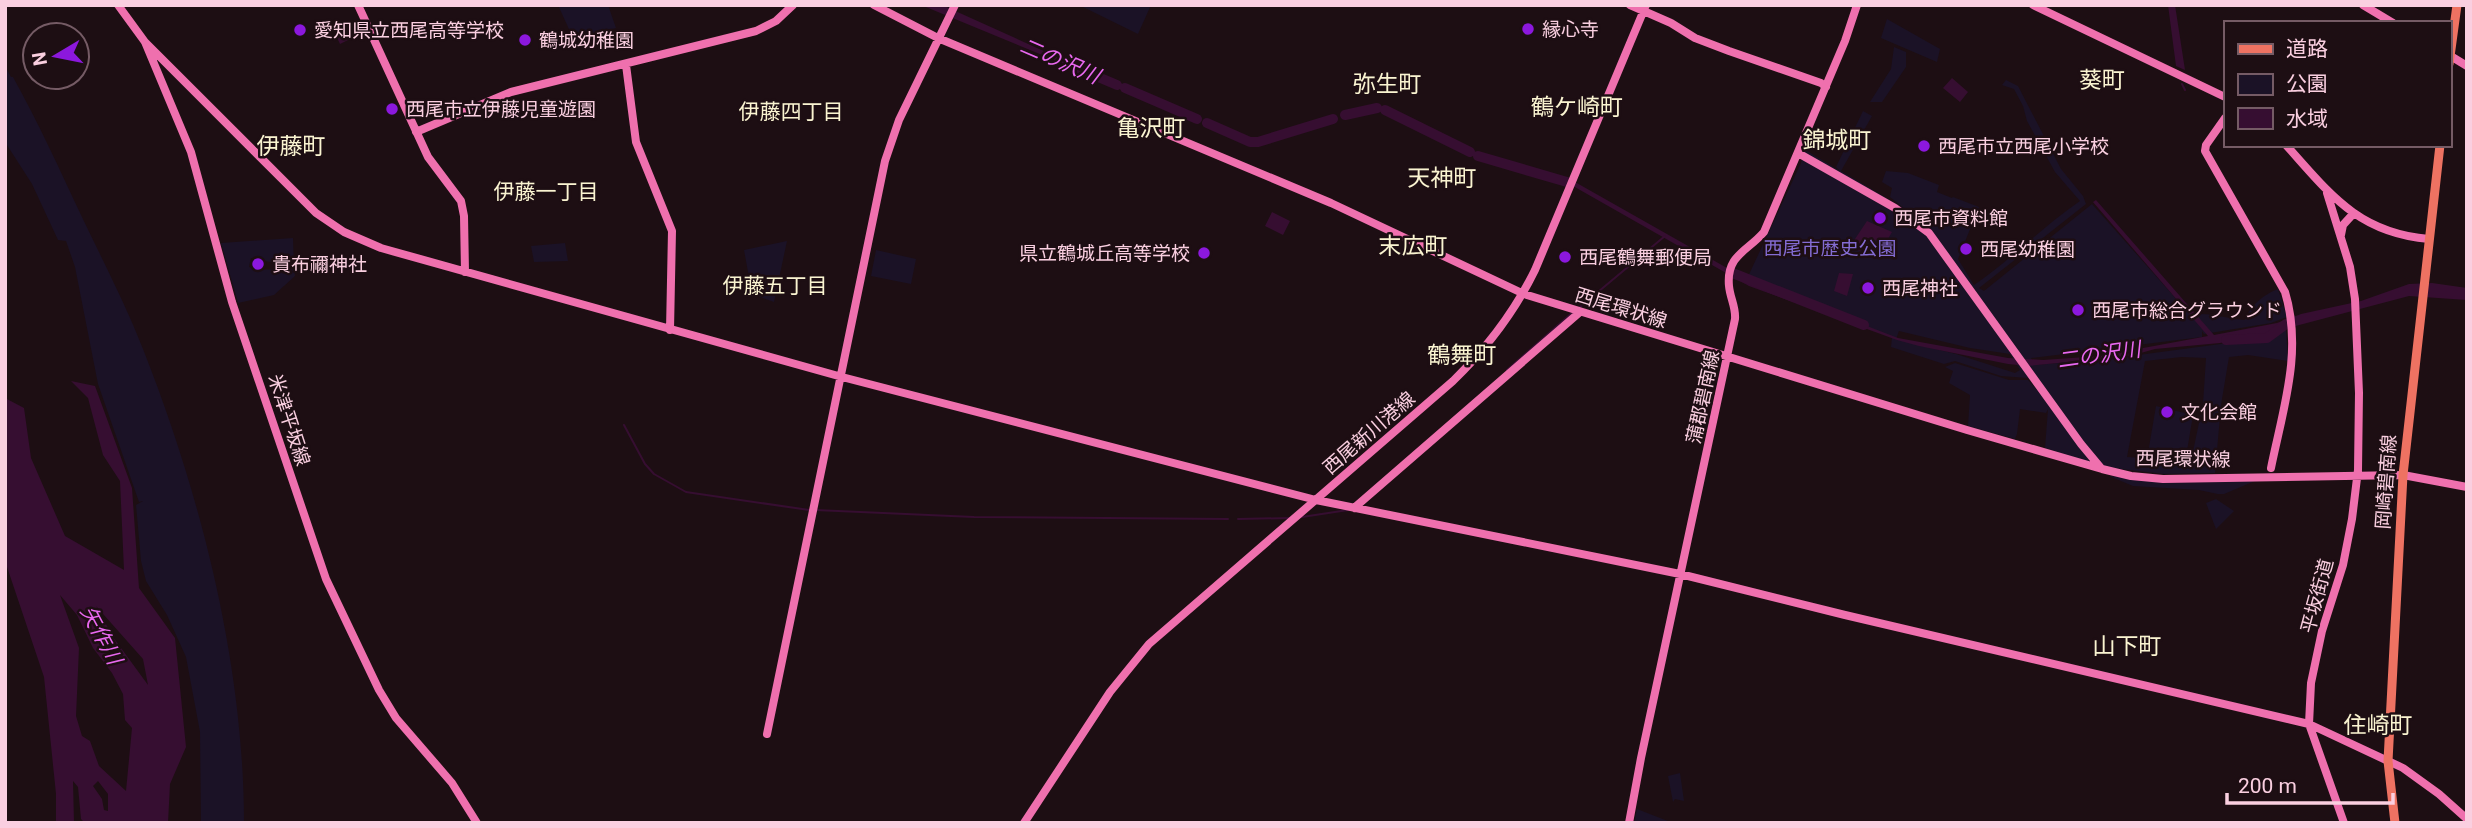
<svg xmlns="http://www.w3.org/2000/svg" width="2472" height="828" viewBox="0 0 2472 828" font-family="Roboto,'Noto Sans JP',sans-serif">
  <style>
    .green { fill: #1b1226; fill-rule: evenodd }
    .water { fill: #360e31; fill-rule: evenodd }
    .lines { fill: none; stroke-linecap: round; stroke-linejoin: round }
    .stream { stroke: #360e31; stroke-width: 2 }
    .river { stroke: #360e31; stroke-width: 10 }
    .secondary { stroke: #ef70ae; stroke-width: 8 }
    .primary { stroke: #ee7262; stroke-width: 9 }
    .poi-dot { fill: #8c18dd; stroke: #1d0e13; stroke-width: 2.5 }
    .labels { text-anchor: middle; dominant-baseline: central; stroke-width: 5; stroke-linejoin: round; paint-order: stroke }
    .poi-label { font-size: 19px; fill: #facfe0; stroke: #1d0e13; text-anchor: start }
    .park-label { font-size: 19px; fill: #846cd3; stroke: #1d0e13 }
    .street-label { font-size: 19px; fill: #facfe0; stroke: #1d0e13 }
    .water-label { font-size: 21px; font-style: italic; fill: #e868ef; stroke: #1d0e13 }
    .neighbourhood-label { font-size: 21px; fill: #faf4d1; stroke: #1d0e13 }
    .quarter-label { font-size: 23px; fill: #faf4d1; stroke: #1d0e13 }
  </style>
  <rect width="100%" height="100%" fill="#1d0e13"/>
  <!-- green -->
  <path class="green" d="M558,5H608L616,28L573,38Z
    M1079,5H1151L1138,34Z
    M1887,19L1940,49L1937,62L1881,38Z
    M1894,47L1906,52V67L1882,102H1870L1891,69Z
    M5,66L11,77H13C38,122 59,168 81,215C102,259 125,303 143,349C201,496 244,664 244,823H201L200,732L186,657L167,615L146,581L141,561L136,505L143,501L139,502L98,384L75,267L66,241L58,240L32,184L5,142Z
    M2006,80L2018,86L2061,169L2083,196L2086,204L1979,288L1984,291L2092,204L2194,319L2197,314C2212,313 2230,319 2245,320C2249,307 2264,294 2278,289L2287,317L2271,323L2204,334L2202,331V337L2031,358L2035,365L2116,358L2243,341L2265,343L2286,329L2288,361L2248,355L2229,357L2221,405L2215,473L2164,474L2104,467L2045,448L2048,409L2046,413L2020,409L2017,434L2015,439L1968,426L1970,395L1949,383L1953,371L1945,367L1955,363L2009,380H2028L2042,396L2028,378L2001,376L1955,361L1944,364L1891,347L1892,337L1745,283L1801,163L1804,149L1840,171L1836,167L1863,111L1872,116L1841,171L1905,209L1890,197L1892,188L1882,182L1886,171L1908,173L1939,185L1937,192L1952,198L1953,197L1979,207L1958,259L1974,285C2013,258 2041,228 2080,201L2055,172L2027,121L2023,106L2014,89L2002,85ZM1899,331L1970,348L2010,354L2020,370L2015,373L1956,354L1896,339ZM2182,357L2206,358L2203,404L2191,461L2127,457L2145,361Z
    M293,238L294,267L251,258L249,267C263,272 279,268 294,269L295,276L274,295L238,303L221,243Z
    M787,241L774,302L752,294L744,250Z
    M565,243L568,261L534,262L531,246Z
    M876,250L916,259L911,284L871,276Z
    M2156,406L2193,415L2186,457L2148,453Z
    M2109,476L2175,482L2255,481L2224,494H2218L2199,490L2133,486Z
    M2216,499L2234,511L2216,529L2206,503Z
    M1680,773L1684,801L1675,799L1673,802L1668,776Z
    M1637,809L1673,823H1634Z"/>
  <!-- water -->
  <path class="water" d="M921,5H942L1088,71L1086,73Z
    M2168,5H2175L2185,70L2176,66Z
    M352,23L358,35L340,44L334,31Z
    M1952,78L1968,92L1960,102L1943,88Z
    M1575,182L1750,281L1898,338L2008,358L2043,360L2100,356L2208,336L2093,202L2096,200L2214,335L2277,323L2301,314L2361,301L2409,284L2432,283L2467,288V300L2409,296L2284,329L2270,340L2236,341L2242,338L2220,343L2155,349L2130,356L2028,366L2008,364L1919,346L1897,340L1749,286L1573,186Z
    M1272,212L1290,221L1283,235L1265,226Z
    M1867,221L1892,232L1885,244L1869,238L1861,251L1849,248Z
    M1839,273L1853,274L1847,296L1834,291Z
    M71,381L95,386L132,488L139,588L175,638L186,747L170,784L168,823H85L81,819L78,787L73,781L74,823H56V794L44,677L5,561V398L24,408L31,458L65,536L124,570L120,481L103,455L88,398ZM60,595L77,615L93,648L112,673L123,694L125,720L132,728L126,791L99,766L90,741L82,736L76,716L79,648ZM96,606L143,659L148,685L113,637ZM98,781L108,794V811L104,810L102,799L93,786Z"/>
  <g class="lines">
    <!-- stream -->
    <path class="stream" d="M2182,84L2185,90
      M1580,307L1665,236
      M1507,370L1573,312
      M624,425L645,464L654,474L686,492L809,510
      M815,510L974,517L1228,519
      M1302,517L1348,510
      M1238,519L1290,518"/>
    <!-- river -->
    <path class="river" d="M1077,68L1117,85
      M1125,88L1197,119
      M1385,110L1470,152
      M1345,115L1377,108
      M1207,123L1250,142H1258L1333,119
      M1478,156L1567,182
      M1735,274L1864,325
      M2226,340L2267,338L2286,324"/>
    <!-- secondary -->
    <path class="secondary" d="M118,5L145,42L191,152L232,302L326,579L379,690L396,718L452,783L477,823
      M358,5L428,157L461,201L464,216L465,272
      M874,5L938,38L1331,203L1524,294L1967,430L2102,469L2131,476L2163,479L2403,475L2467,487
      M1630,5L1671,23L1695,38L1729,51L1821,83L1826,87
      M2033,5L2225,97
      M2363,5L2393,23
      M145,42L316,213L344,232L381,248L842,377L1316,500L1680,574L1845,615L2309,724L2403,768L2439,794L2467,819
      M2449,55L2467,66
      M626,65L636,142L672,231L670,330
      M2225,118L2206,145L2205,151L2285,292C2303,351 2283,409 2271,468
      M416,132L511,92L756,31L776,21L793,5
      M2286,145C2330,194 2358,233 2429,239
      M1798,153L1895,208L1929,233L2081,444L2101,468
      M2327,193L2350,267L2355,299L2359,393L2358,470L2352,519L2343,565L2322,631L2311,683L2309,724L2344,823
      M2341,235L2343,225L2353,214
      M1354,508L1580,312
      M767,734L885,161L899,120L955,5
      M1024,823L1110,692L1149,644L1453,381C1487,348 1514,313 1535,270L1646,5
      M1629,823L1641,758L1735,319C1736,307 1730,298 1729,286C1726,255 1748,251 1764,232L1845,41L1857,5"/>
    <!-- primary -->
    <path class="primary" d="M2449,64L2457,5
      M2395,823L2388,761L2403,475L2440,145"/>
  </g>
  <!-- markers -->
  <g class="poi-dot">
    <circle cx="1528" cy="29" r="7"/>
    <circle cx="300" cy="30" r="7"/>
    <circle cx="525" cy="40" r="7"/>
    <circle cx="392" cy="109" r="7"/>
    <circle cx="1924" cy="146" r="7"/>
    <circle cx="1880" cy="218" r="7"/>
    <circle cx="1966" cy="249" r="7"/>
    <circle cx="1204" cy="253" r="7"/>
    <circle cx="1565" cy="257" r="7"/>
    <circle cx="258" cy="264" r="7"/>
    <circle cx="1868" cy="288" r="7"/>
    <circle cx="2078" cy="310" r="7"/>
    <circle cx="2167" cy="412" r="7"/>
  </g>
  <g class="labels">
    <!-- poi labels -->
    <g class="poi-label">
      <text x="1542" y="29">縁心寺</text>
      <text x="314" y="30">愛知県立西尾高等学校</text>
      <text x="539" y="40">鶴城幼稚園</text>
      <text x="406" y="109">西尾市立伊藤児童遊園</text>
      <text x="1938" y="146">西尾市立西尾小学校</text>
      <text x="1894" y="218">西尾市資料館</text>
      <text x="1980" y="249">西尾幼稚園</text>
      <text x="1190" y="253" text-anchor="end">県立鶴城丘高等学校</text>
      <text x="1579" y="257">西尾鶴舞郵便局</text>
      <text x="272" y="264">貴布禰神社</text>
      <text x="1882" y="288">西尾神社</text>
      <text x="2092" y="310">西尾市総合グラウンド</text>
      <text x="2181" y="412">文化会館</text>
    </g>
    <!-- park labels -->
    <g class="park-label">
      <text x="1830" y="248">西尾市歴史公園</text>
    </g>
    <!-- street labels -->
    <g class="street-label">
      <text transform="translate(1621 308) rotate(17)">西尾環状線</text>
      <text transform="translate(1703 397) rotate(-78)">蒲郡碧南線</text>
      <text transform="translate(289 420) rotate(72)">米津平坂線</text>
      <text transform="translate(1369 433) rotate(-41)">西尾新川港線</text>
      <text transform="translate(2183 459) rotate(1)">西尾環状線</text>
      <text transform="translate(2386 482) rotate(-86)">岡崎碧南線</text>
      <text transform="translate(2317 596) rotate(-75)">平坂街道</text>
    </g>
    <!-- water labels -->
    <g class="water-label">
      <text transform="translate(1060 61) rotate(23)">二の沢川</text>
      <text transform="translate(2099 355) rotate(-8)">二の沢川</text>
      <text transform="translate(101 635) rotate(62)">矢作川</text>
    </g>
    <!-- neighbourhood labels -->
    <g class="neighbourhood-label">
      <text x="791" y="112">伊藤四丁目</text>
      <text x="546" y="192">伊藤一丁目</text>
      <text x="775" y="286">伊藤五丁目</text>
    </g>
    <!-- quarter labels -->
    <g class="quarter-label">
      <text x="2102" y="80">葵町</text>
      <text x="1387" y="84">弥生町</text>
      <text x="1577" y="107">鶴ケ崎町</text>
      <text x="1151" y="128">亀沢町</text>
      <text x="1837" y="140">錦城町</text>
      <text x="291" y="146">伊藤町</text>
      <text x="1442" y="178">天神町</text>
      <text x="1413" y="246">末広町</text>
      <text x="1462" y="355">鶴舞町</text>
      <text x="2127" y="646">山下町</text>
      <text x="2378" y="725">住崎町</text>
    </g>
  </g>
  <!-- border -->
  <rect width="2472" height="828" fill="none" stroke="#facfe0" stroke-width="14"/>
  <!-- legend -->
  <rect x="2224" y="21" width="228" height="126" fill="#1d0e13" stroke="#755b65" stroke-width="2"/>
  <rect x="2238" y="44" width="35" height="10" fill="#ee7262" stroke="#755b65" stroke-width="2"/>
  <text x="2286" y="56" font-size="21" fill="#facfe0">道路</text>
  <rect x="2238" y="74" width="35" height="21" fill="#1b1226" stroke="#755b65" stroke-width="2"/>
  <text x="2286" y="91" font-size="21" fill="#facfe0">公園</text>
  <rect x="2238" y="108" width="35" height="21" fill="#360e31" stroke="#755b65" stroke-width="2"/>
  <text x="2286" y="126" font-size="21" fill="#facfe0">水域</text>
  <!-- north arrow -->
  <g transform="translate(56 56) rotate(260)"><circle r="33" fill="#1d0e13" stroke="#755b65" stroke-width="2"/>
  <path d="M0-5L12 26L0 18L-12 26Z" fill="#8c18dd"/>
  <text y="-10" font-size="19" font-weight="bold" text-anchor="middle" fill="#facfe0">N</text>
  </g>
  <!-- scale -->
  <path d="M2227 793v10h166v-10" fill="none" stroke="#facfe0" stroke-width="3.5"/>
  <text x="2238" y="793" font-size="21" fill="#facfe0" stroke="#1d0e13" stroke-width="5" paint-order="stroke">200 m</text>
</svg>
